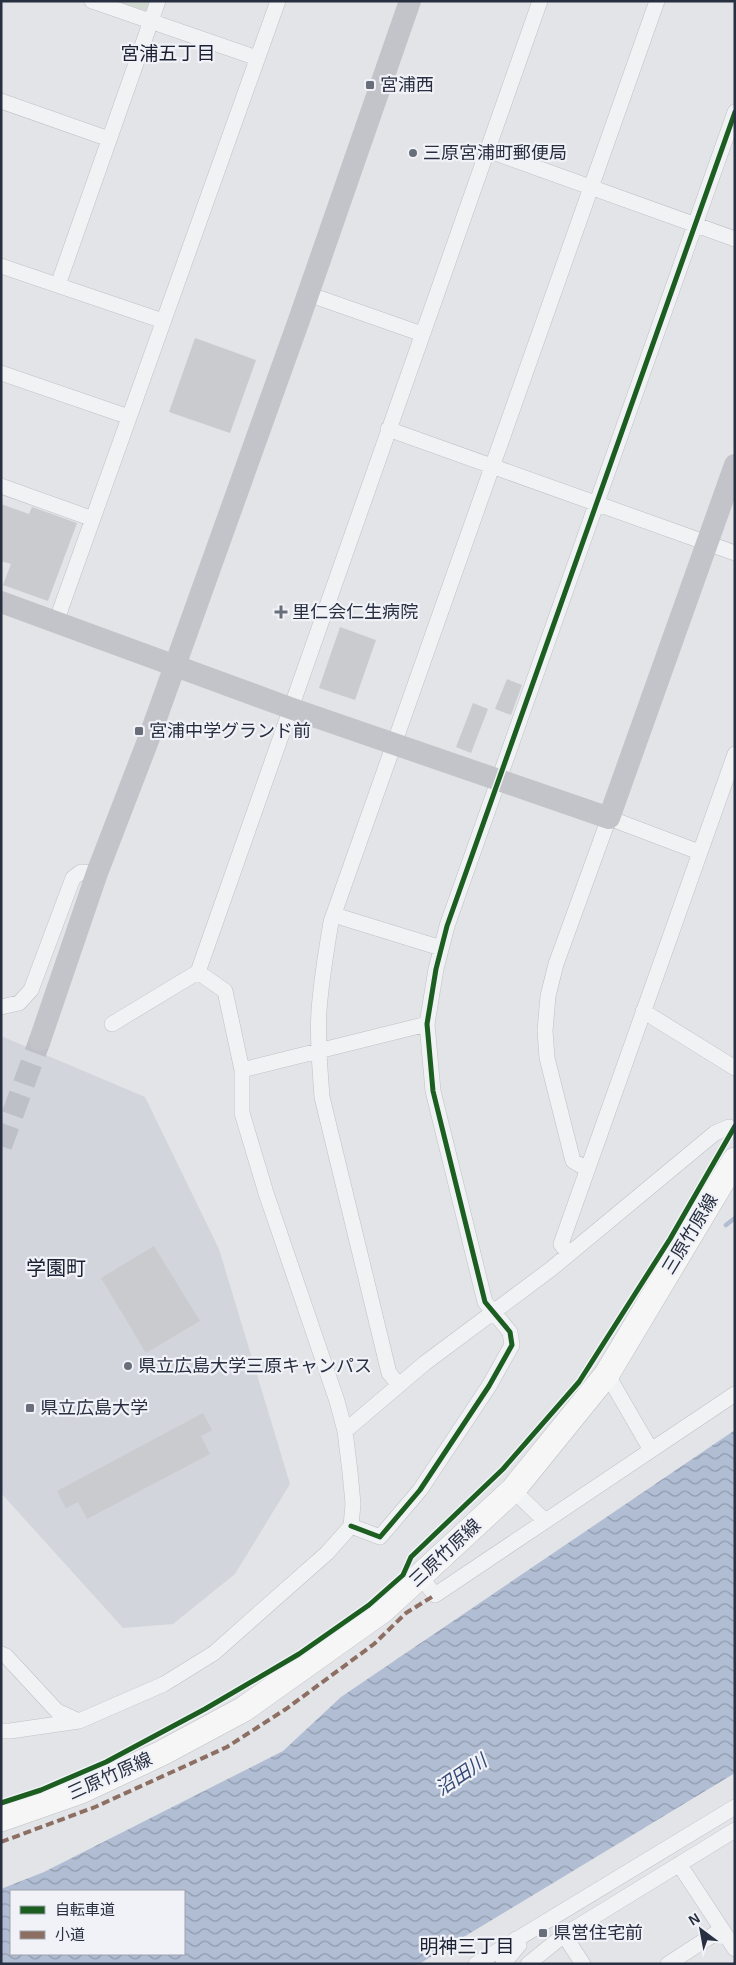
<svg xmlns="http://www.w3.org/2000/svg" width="736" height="1965" viewBox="0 0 736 1965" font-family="Arial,'Noto Sans JP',sans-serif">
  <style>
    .built { fill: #d2d5dc }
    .green { fill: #d2dbd2 }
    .water { fill: url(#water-waves); fill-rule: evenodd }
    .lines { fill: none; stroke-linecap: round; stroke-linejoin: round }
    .stream { stroke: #b0bdd3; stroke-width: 4.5 }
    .building { fill: #c9cbcf }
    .secondary-tunnel { stroke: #bdc0c6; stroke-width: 22; stroke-dasharray: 22 11; stroke-linecap: butt }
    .street-casing { stroke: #bfc1c5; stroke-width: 16 }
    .primary-casing { stroke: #bec1c5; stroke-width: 26 }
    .street { stroke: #f1f2f4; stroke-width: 15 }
    .secondary { stroke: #c3c4c9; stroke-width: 22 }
    .primary { stroke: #f6f6f6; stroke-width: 25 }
    .quiet { stroke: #8d6e63; stroke-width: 4; stroke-dasharray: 8 4; stroke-linecap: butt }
    .cycleway-casing { stroke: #f0f2f7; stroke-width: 8 }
    .cycleway { stroke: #1b5e20; stroke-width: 5 }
    .poi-dot { fill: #696e7b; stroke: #f0f2f7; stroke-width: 2 }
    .labels { text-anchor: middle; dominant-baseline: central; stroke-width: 4.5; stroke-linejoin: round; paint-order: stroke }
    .poi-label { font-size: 18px; fill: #282f41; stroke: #f0f2f7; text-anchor: start }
    .street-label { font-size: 18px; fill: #282f41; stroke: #f0f2f7 }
    .neighbourhood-label { font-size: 19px; fill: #1b2032; stroke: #f0f2f7 }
    .water-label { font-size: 19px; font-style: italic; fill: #324975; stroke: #f0f2f7 }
    .quarter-label { font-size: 20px; fill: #1b2032; stroke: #f0f2f7 }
  </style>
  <defs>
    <pattern id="water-waves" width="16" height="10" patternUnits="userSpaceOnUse" patternTransform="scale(1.25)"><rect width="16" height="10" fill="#b0bdd3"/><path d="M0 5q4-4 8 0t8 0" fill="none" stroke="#8f9aad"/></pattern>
  </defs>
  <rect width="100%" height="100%" fill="#e2e4e7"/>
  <!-- built -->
  <path class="built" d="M1,1036L145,1097L219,1249L290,1484L235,1574L173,1624L123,1628L1,1493Z"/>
  <!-- green -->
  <path class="green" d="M114,1H150L145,14Z"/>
  <!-- water -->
  <path class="water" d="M735,1430V1773L419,1964H1V1889L44,1872L283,1751L341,1697ZM11,1891H184V1954H11Z"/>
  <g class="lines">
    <!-- stream -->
    <path class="stream" d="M726,1225L735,1218"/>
  </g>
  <!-- building -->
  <path class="building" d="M195,338L256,360L230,433L169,412Z
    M1,504L29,514L32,507L77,523L48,601L3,585L11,564L1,561Z
    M340,627L376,640L355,700L319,688Z
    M507,679L522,685L511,715L495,709Z
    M473,703L488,709L471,753L456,747Z
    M154,1246L200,1321L146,1353L101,1278Z
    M203,1413L212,1430L201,1436L210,1454L87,1519L78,1502L66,1508L57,1491Z"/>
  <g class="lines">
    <!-- secondary-tunnel -->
    <path class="secondary-tunnel" d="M1,1146L40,1040"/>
    <!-- street casing -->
    <g class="street-casing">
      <path id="street" d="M92,1L257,58
        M1,101L109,139
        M487,150L735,239
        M1,266L163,321
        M58,285L158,1
        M308,294L422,334
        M1,373L129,417
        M388,429L735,553
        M1,486L93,519
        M56,622L278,1
        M334,915L441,948
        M1,1007L19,1003L31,990L73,878L81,872L97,873
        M643,1011L735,1068
        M112,1024L198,972L540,1
        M242,1070L427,1024
        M587,1169L573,1161L547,1058L545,1031L548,996L556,964L609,818L699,852
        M569,1254L561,1244L735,754
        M607,1374L651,1450
        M399,1385L389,1373L322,1097C320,1068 317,1040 319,1011C321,981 326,952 331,922L657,1
        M345,1431L425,1363L551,1269L715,1133L729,1127L735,1130
        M513,1490L544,1520
        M351,1526L380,1537L420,1490L489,1386L512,1345L510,1332L485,1302L433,1091L427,1024L436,969L447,926L735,112
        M420,1576L435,1595L735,1394
        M1,1654L6,1656L57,1711L79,1721L164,1684L214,1653L327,1553L351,1526L353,1504L350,1472L345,1431L337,1401L266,1193L242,1113V1070L225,991L198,972
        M1,1731H10L79,1721
        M679,1864L735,1949
        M564,1935L583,1964
        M476,1964L735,1807
        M503,1964L519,1945L516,1939
        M528,1964L564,1935L735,1830
        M668,1964L722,1929"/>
    </g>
    <!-- primary casing -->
    <g class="primary-casing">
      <path id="primary" d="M1,1819L81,1791L162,1753L244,1709L383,1610L420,1576L513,1490L607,1374L735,1160"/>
    </g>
    <!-- street -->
    <use href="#street" class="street"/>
    <!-- secondary -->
    <path class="secondary" d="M1,602L290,708L609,818L735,465
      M40,1040L97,873L149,738L299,320L410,1"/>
    <!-- primary -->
    <use href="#primary" class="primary"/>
    <!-- quiet -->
    <path class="quiet" d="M1,1842L95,1807L227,1747L286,1709L374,1644L406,1613L435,1595"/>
    <!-- cycleway casing -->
    <g class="cycleway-casing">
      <path id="cycleway" d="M351,1526L380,1537L420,1490L489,1386L512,1345L510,1332L485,1302L433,1091L427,1024L436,969L447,926L735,112
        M1,1803L41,1790L106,1762L205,1709L299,1654L369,1605L403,1575L411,1557L503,1469L579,1382L670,1239L735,1126"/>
    </g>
    <!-- cycleway -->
    <use href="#cycleway" class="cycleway"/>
  </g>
  <!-- markers -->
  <g class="poi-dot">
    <rect x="365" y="80" width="10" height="10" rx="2.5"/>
    <circle cx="413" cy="153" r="5"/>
    <path d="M278.5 604.5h5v5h5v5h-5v5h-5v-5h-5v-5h5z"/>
    <rect x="134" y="726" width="10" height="10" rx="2.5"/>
    <circle cx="128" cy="1366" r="5"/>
    <rect x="25" y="1403" width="10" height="10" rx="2.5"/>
    <rect x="538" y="1928" width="10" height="10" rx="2.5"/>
  </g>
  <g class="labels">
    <!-- poi labels -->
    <g class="poi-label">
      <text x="380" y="85">宮浦西</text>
      <text x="423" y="153">三原宮浦町郵便局</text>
      <text x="292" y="612">里仁会仁生病院</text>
      <text x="149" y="731">宮浦中学グランド前</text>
      <text x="138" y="1366">県立広島大学三原キャンパス</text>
      <text x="40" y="1408">県立広島大学</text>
      <text x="553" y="1933">県営住宅前</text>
    </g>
    <!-- street labels -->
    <g class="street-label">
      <text transform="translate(690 1234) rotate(-59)">三原竹原線</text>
      <text transform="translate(445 1553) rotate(-43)">三原竹原線</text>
      <text transform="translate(110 1776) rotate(-24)">三原竹原線</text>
    </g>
    <!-- neighbourhood labels -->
    <g class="neighbourhood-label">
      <text x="168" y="53">宮浦五丁目</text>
      <text x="467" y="1946">明神三丁目</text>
    </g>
    <!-- water labels -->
    <g class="water-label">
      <text transform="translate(461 1775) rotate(-34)">沼田川</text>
    </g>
    <!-- quarter labels -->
    <g class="quarter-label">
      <text x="56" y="1268">学園町</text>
    </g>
  </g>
  <!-- border -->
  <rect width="736" height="1965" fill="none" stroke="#282f41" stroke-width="5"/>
  <!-- legend -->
  <rect x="10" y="1890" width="175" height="65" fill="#f0f2f7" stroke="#a0a4ae"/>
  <rect x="20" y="1906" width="25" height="8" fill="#1b5e20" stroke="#a0a4ae"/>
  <text x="55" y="1915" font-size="15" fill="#282f41">自転車道</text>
  <rect x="20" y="1931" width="25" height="8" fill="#8d6e63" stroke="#a0a4ae"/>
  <text x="55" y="1940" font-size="15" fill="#282f41">小道</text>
  <!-- north arrow -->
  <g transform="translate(701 1930) rotate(328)" stroke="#f0f2f7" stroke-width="4" paint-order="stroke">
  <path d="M0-4L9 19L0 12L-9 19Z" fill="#282f41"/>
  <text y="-8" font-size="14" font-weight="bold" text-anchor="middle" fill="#282f41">N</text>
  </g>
</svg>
